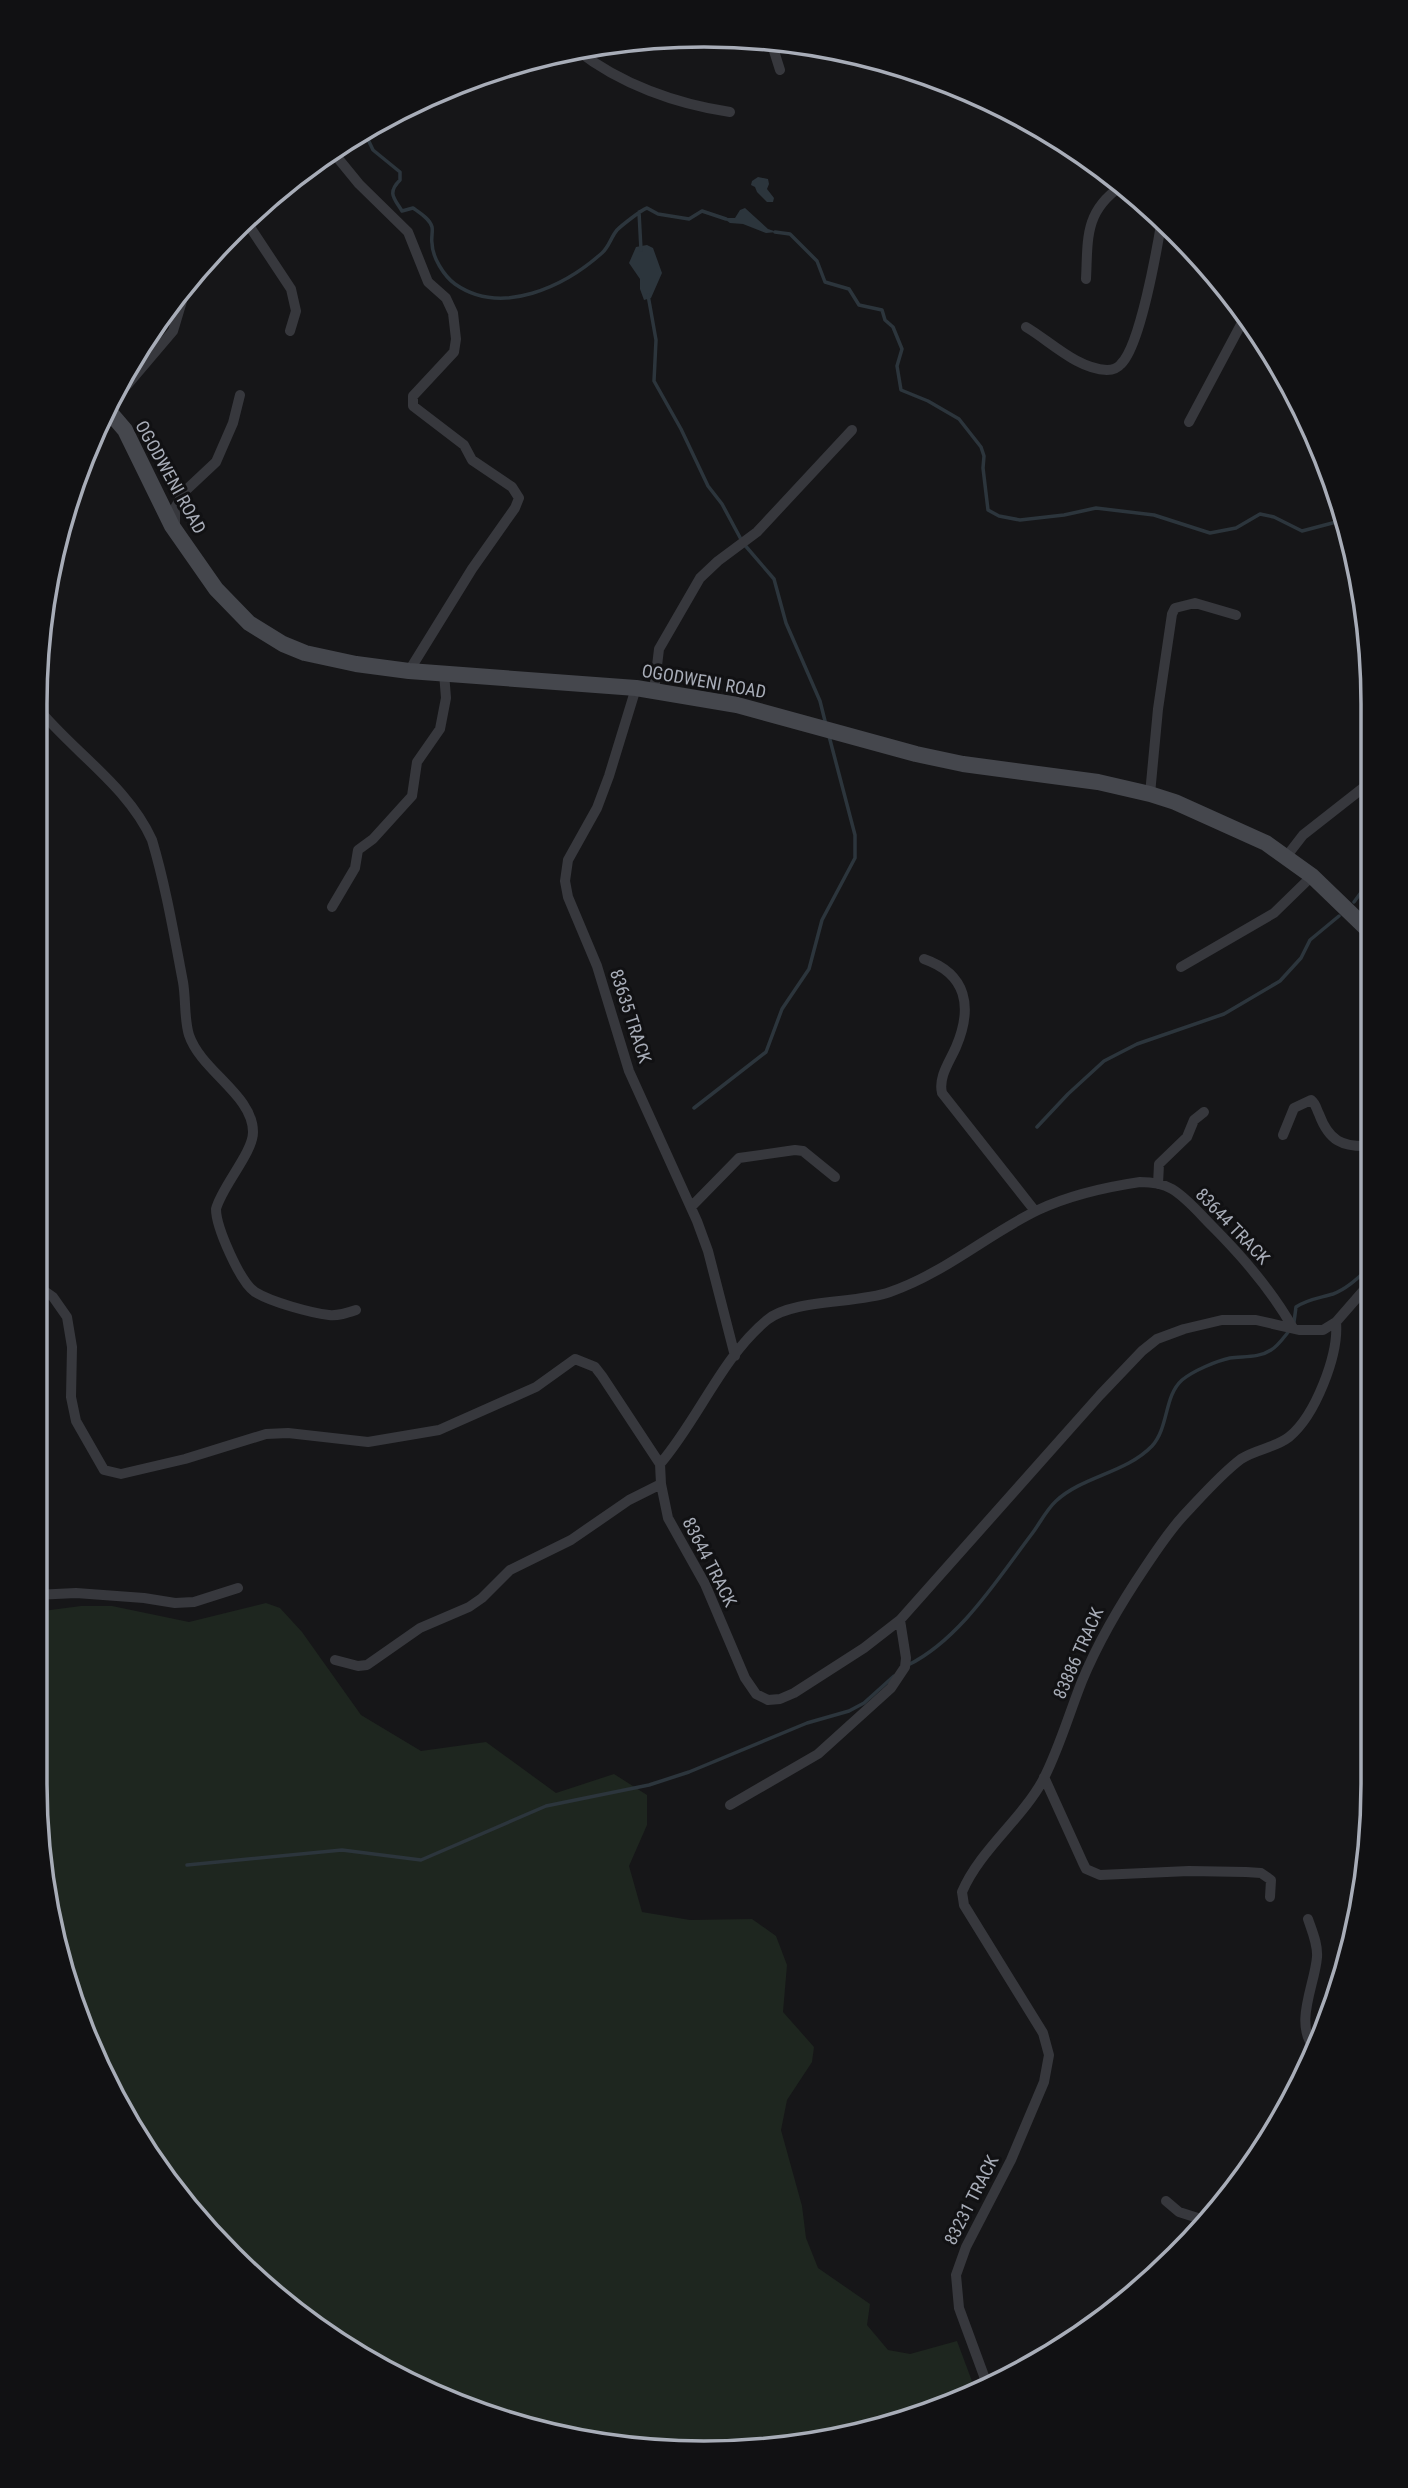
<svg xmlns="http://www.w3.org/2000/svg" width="1408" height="2488" viewBox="0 0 1408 2488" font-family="'Roboto Condensed',sans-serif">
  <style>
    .green { fill: #1e261f }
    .water { fill: #2c353c }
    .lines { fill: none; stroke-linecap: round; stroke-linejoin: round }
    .stream { stroke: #2c353c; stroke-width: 3.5 }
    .street { stroke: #37383d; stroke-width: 10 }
    .secondary { stroke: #45474d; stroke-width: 16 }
    .labels { text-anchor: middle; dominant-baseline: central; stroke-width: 6; stroke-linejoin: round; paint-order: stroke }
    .street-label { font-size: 18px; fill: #a8adb8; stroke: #111113 }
    .rim { fill: none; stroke: #a8adb8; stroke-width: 3.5 }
  </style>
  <rect width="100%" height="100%" fill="#161618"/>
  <!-- green -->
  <path class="green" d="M266,1603L280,1608L302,1632L361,1715L421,1751L486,1742L556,1793L614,1774L647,1795V1825L629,1866L642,1912L690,1920L752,1919L776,1936L787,1965L783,2012L814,2047L812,2062L787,2100L781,2130L802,2206L806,2238L818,2268L870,2304L867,2325L888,2350L910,2354L957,2341L976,2392L960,2402L747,2452L530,2430L332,2340L173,2191L70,1999L35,1784V1612L81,1606H112L189,1622Z"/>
  <!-- water -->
  <path class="water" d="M758,177L768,179L769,184L767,189L774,198L773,202H767L757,192L755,187L751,185L752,181Z
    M745,208L768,229L777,232L766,233L743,224L730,223L723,218H735L740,210Z
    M647,245L653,248L662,273L651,298L644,300L640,289V279L629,263L636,247Z"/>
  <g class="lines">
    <!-- stream -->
    <path class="stream" d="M364,131L373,150L400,172V180C387,193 394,198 402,211L413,208C420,213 430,219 432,227C433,231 431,239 432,243C432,257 444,276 455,284C502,317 565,286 602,253C609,247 611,237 617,230C621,226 641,210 647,208L658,214L689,219L702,211L726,219
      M639,212L641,250
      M775,232L790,234L817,261L825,282L849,289L859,305L882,310L885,320L893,327L902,349L897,366L901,390L928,401L959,419L981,447L984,456L983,468L988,510L999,516L1020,520L1064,515L1096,508L1154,515L1210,533L1236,528L1260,514L1274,517L1302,531L1340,521L1345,522
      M648,295L656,340L654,381L681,429L708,486L722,504L743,543L774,579L786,623L820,701L826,725
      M1354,902L1368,883
      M694,1108L766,1052L782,1009L809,969L822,920L855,858V835L829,736
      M1037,1127L1068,1094L1104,1061L1137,1044L1224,1014L1280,981L1301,958L1310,940L1339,916
      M1294,1322L1296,1307C1308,1299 1320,1298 1333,1294C1347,1289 1359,1277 1370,1267
      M908,1665C959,1640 997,1580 1031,1535C1039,1525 1046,1510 1056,1501C1083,1476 1126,1473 1152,1446C1169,1427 1164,1396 1182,1380C1193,1371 1216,1361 1230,1358C1244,1356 1259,1358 1271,1350C1278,1346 1284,1337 1289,1331
      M187,1865L342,1850L421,1860L546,1806L649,1785L689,1772L807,1723L849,1711L864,1703L894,1676"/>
    <!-- street -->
    <path class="street" d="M778,40L774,51L780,70
      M577,50C620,84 676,104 730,112
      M332,151L359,184L408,232L428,282L446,298L453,313L456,339L454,352L413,396V406L464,445L472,460L512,487L519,498L515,508L472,569L409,671
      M246,221L291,289L296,311L290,331
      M1086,279C1088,240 1084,212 1120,187
      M1026,327C1050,341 1077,369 1107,370C1112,370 1117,369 1121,364C1140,346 1157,249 1162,219
      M110,402L128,384L173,331L188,281
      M1189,422L1246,315
      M175,527V508L184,492L216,462L233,423L240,395
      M636,688L609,776L597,808L568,860L565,881L568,897L597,966L629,1071L697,1221L708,1251L735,1356
      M654,691L659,649L700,578L718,561L757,532L852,430
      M36,706C72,751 128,786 152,840C166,887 174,935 183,982C186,999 184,1019 189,1035C201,1071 253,1095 253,1132C253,1153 222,1186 216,1209C216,1227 240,1282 255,1292C271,1302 311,1313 329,1315C338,1316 347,1313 356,1310
      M1150,794L1158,709L1172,614L1175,608L1195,603L1236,615
      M1286,857L1303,835L1368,784
      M332,907L355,868L358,850L373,839L412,796L417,762L440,729L446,698L444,673
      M924,959C967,974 973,1007 956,1047C950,1061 938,1077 942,1093L1035,1211
      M1181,967L1274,913L1312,876
      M1283,1135L1294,1108L1311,1100C1316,1104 1316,1108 1319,1114C1329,1141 1342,1147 1369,1146
      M1158,1184L1159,1164L1187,1137L1194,1120L1204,1112
      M691,1207L739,1158L795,1150L803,1151L835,1177
      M36,1285L53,1297L67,1317L72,1347L71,1397L76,1421L104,1470L121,1474L185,1459L266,1434L288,1433L368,1442L439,1430L536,1387L575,1359L595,1367L602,1376L660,1464
      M1293,1328C1271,1289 1243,1257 1212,1226C1199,1213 1187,1198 1172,1189C1162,1183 1151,1182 1140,1182C1106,1187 1070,1195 1038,1210C988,1234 945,1273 890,1292C857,1304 792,1299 767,1320C722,1357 698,1420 660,1464L661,1484L668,1518L705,1584L745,1678L756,1694L768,1700L780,1699L794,1693L864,1648L900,1620L1100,1395L1142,1351L1157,1339L1184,1329L1222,1320H1256L1299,1330H1323L1336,1322L1370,1283
      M35,1595L76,1593L144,1598L175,1603L194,1602L238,1588
      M335,1660L358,1666L367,1665L420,1628L469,1607L482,1598L510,1570L571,1540L629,1500L661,1484
      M1044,1777L1083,1863L1086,1869L1100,1875L1189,1871L1246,1872L1261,1873L1271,1880L1270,1897
      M730,1805L818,1754L891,1688L905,1667L906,1658L900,1620
      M1308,1919C1312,1931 1318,1944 1317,1957C1315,1985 1293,2024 1315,2049
      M1166,2201L1179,2212L1201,2219
      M989,2384L984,2376L959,2308L956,2275L966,2247L1011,2160L1044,2082L1049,2055L1043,2033L964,1905L962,1892C980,1850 1021,1820 1043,1780C1059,1749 1069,1714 1082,1681C1099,1640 1121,1603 1146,1566C1158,1548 1170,1530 1184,1515C1202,1496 1221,1474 1241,1459C1256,1449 1275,1448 1289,1437C1315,1416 1339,1355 1336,1322"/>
    <!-- secondary -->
    <path class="secondary" d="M107,409L125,430L172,526L216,589L249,623L283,644L305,653L356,664L409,671L636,688L737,705L916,754L963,764L1098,782L1150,794L1175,802L1266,843L1312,876L1368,930"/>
  </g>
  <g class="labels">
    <!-- street labels -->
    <g class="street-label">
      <text transform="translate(171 477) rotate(61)">OGODWENI ROAD</text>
      <text transform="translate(704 681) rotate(10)">OGODWENI ROAD</text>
      <text transform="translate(631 1016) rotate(72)">83635 TRACK</text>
      <text transform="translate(1233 1226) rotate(46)">83644 TRACK</text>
      <text transform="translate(710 1562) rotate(63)">83644 TRACK</text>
      <text transform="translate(1078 1653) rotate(-66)">83886 TRACK</text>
      <text transform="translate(971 2200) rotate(-63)">83231 TRACK</text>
    </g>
  </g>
  <!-- crop -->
  <path d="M0 0H1408V2488H0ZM704 47H704A657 657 0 0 1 1361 704V1784A657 657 0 0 1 704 2441H704A657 657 0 0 1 47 1784V704A657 657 0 0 1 704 47Z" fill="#111113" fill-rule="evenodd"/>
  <path class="rim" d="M704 47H704A657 657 0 0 1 1361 704V1784A657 657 0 0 1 704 2441H704A657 657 0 0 1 47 1784V704A657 657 0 0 1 704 47Z"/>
</svg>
